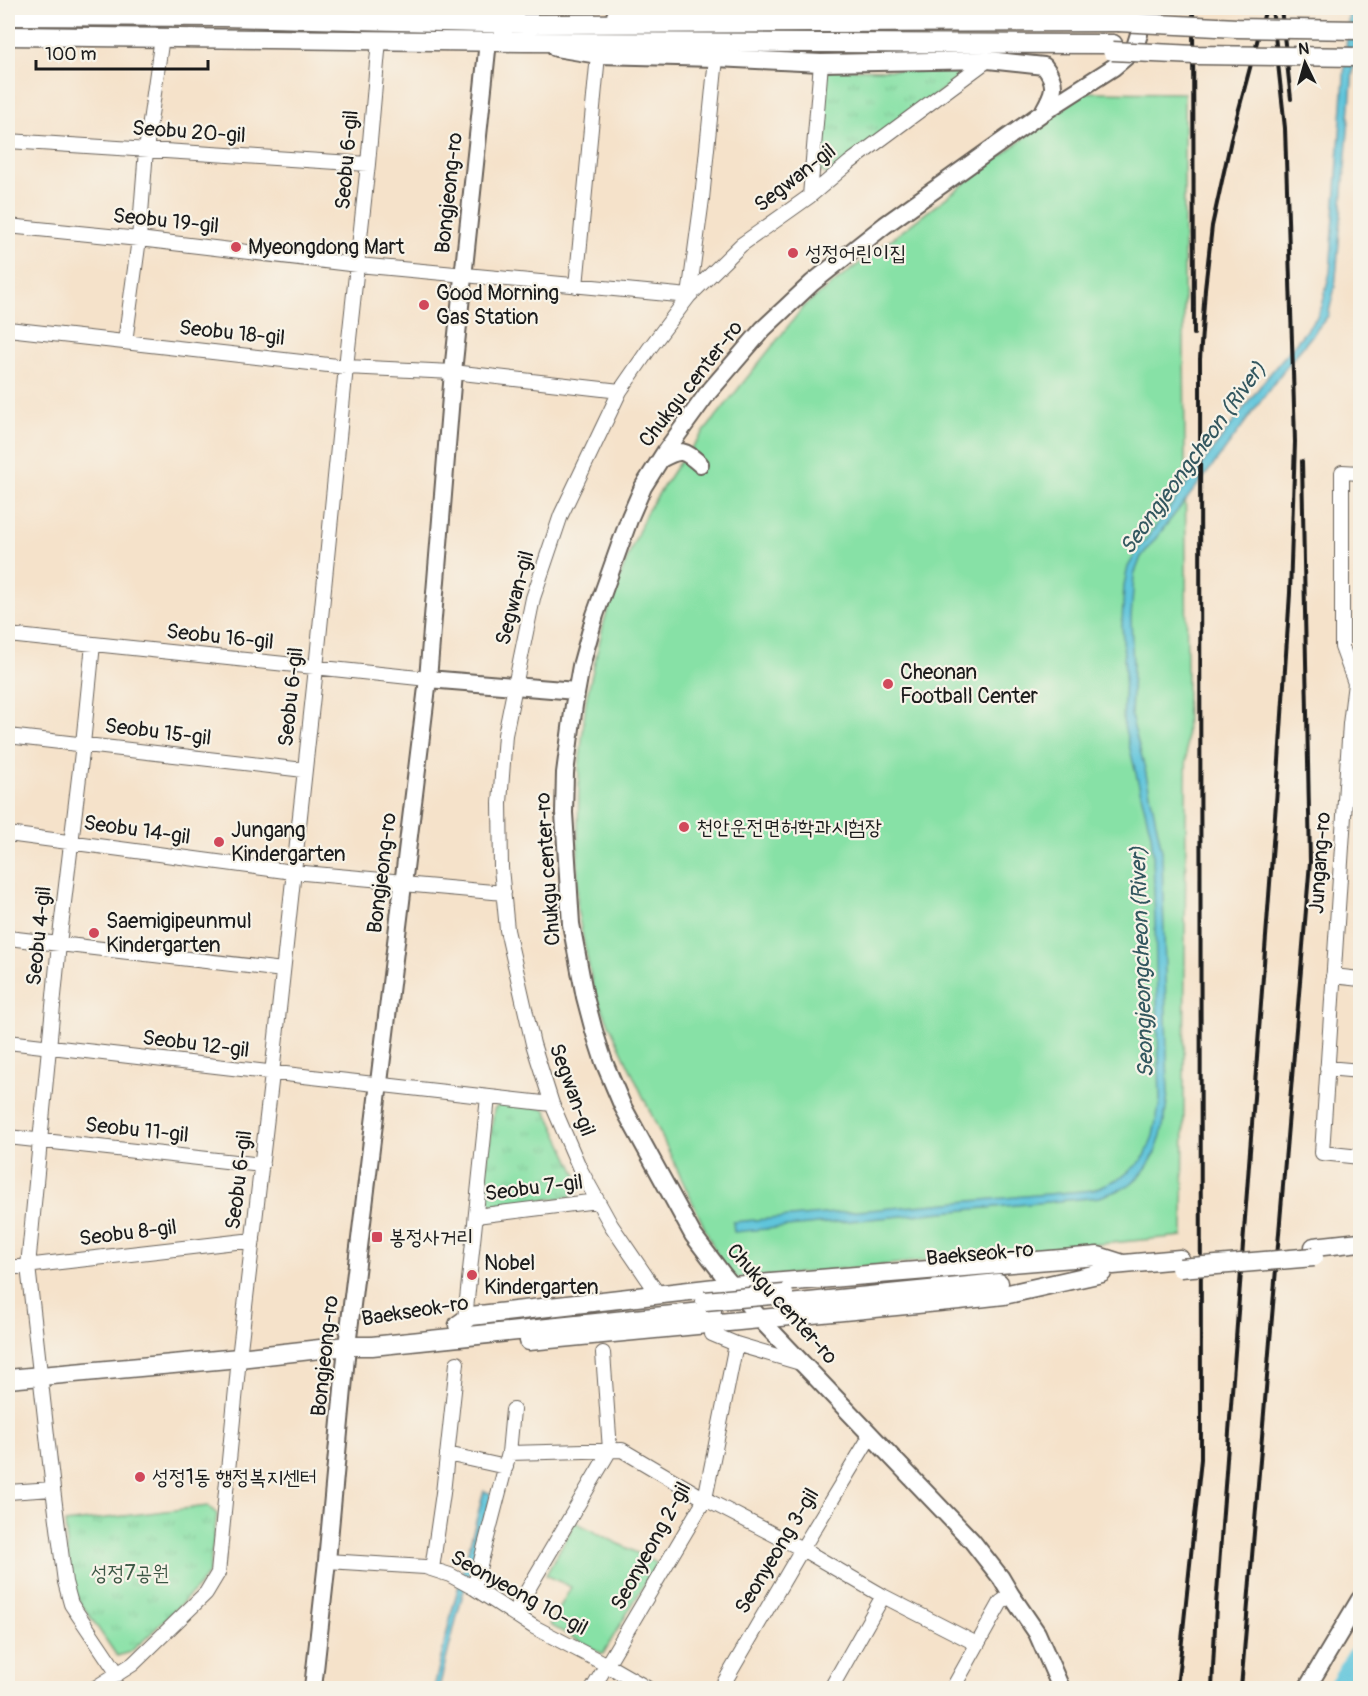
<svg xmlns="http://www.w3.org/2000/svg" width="1368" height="1696" viewBox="0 0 1368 1696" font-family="Pangolin,'Poor Story',sans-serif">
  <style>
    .grass { fill: url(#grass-tufts); stroke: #527e61; stroke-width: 1.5 }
    .pitch { fill: #87e1a6; stroke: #527e61; stroke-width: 1.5 }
    .water { fill: #5ec5db; stroke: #3d707c; stroke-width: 1.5 }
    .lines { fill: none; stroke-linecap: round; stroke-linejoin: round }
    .river { stroke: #5ec5db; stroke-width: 21 }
    .minor-casing { stroke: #686159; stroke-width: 16 }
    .tertiary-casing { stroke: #686159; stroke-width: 20 }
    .secondary-casing { stroke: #686159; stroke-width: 21 }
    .minor { stroke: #fff; stroke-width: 14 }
    .tertiary { stroke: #fff; stroke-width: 16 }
    .secondary { stroke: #fff; stroke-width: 18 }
    .rail { stroke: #1c1c1c; stroke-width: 4 }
    .secondary-bridge-casing { stroke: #686159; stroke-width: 21; stroke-linecap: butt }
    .secondary-bridge { stroke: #fff; stroke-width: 18 }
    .poi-dot { fill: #d1495b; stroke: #f7f3e8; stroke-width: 2 }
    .labels { text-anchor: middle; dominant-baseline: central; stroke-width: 4.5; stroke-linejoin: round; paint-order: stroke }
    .street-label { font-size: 21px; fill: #1c1c1c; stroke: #f7f3e8 }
    .poi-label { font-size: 21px; fill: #1c1c1c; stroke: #f7f3e8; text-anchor: start }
    .park-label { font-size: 21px; fill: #3c5745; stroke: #f7f3e8 }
    .water-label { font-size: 22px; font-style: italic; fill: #33575f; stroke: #f7f3e8 }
  </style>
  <defs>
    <pattern id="grass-tufts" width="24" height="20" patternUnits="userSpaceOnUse" patternTransform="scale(1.5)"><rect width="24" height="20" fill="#87e1a6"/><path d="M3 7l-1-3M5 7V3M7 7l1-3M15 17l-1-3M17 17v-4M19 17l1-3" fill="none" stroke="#74c08e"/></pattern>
  </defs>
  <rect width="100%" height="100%" fill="#f7f3e8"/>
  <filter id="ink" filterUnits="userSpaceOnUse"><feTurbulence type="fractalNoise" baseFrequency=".0167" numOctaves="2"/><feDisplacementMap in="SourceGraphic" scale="12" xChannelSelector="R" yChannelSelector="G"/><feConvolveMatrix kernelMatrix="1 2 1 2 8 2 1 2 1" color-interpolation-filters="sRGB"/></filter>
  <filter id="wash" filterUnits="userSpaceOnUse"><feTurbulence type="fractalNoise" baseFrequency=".008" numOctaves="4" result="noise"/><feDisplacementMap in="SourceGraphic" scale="24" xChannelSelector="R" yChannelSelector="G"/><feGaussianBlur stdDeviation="1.35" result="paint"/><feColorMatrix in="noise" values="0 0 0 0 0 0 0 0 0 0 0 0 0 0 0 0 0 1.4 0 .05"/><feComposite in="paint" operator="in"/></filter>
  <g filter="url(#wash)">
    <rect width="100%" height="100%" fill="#f5e2ca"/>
    <!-- grass -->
    <path class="grass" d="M833,69L953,71L958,74L957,79L828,175L819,171L818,166L827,71Z
      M501,1104L543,1108L546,1110L582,1186L575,1196L493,1206L483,1196L494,1109Z
      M208,1506L217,1514L209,1572L198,1587L145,1639L130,1652L117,1656L76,1596L69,1570L65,1523Z"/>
    <!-- pitch -->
    <path class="pitch" d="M1085,92L1184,93V344L1187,669L1183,1236L729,1280L594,992L577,909L579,769L586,700L604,622L613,593L646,513L676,467L805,305Z
      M575,1522L657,1563L603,1654L550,1625L571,1587L546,1575Z"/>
    <!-- water -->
    <path class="water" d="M1349,8H1358L1337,266L1335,287L1328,316L1283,371L1215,463L1141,557L1134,575L1131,618L1133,667L1131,716L1145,769L1162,851L1168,1093C1164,1130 1158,1170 1122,1189C1115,1192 1107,1194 1100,1197L734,1232L733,1222L1093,1190L1122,1177L1138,1164L1145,1156L1153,1136L1160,1101L1153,856L1151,834L1123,721L1125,674L1122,624L1124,585L1128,567L1138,550L1264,381L1317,317L1322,306L1330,272Z
      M484,1491L492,1494L460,1604L439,1688H434L452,1611Z"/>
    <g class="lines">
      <!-- river -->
      <path class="river" d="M1338,1688L1360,1652"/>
    </g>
  </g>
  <g filter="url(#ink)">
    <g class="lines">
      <!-- minor casing -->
      <g class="minor-casing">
        <path id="minor" d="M8,141L368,164
          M810,196L821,63
          M8,226L139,239L358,265L689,296L702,199L716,58
          M576,286L598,55
          M8,329L346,367L453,372L620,391
          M125,342L139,239L146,150L162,37
          M1360,473L1342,472V647L1355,683L1350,724L1322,1153L1360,1157
          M8,635L428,679
          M93,644L83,744L59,944L28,1266L53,1489L65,1582L71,1604L118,1674
          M8,736L304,770
          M8,834L293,872L404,882
          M403,884L504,893
          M8,938L283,970
          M1333,976L1360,979
          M8,1042C189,1064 371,1083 552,1104
          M1327,1068L1360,1071
          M8,1137L262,1165
          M476,1216L597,1201
          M8,1268L253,1240
          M658,1294L611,1225L580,1169L552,1104L533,1044L507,930L501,868L500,803L505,735L533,598L561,515L620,391L649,349L689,296L741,245L810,196L849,163L988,60
          M465,1319L488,1097
          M712,1334L736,1344L804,1364
          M509,1453L622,1450L705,1499L802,1549L883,1596L977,1644
          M447,1454L506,1467
          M8,1492L53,1489
          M327,1561L425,1567L450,1575L474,1588L534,1627L607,1665L647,1688
          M432,1569L443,1493L457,1363
          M474,1588L509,1453L513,1410
          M514,1613L610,1450L603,1353
          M95,1688L133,1664L206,1593L218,1573L239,1358L272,1074L316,668L346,367L368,164L379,40
          M593,1688L705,1499L736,1344
          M721,1688L802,1549L871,1435
          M831,1688L883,1596
          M953,1688L1001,1602L1011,1595"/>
      </g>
      <!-- tertiary casing -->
      <g class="tertiary-casing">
        <path id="tertiary" d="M615,16L652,13L779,14L1118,8
          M488,23L489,8
          M502,36L507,23L509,8
          M556,48L598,55L716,58L821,63L988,60L1044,66C1058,84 1054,92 1044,110
          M661,459C681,448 684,450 700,464
          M428,679L576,691
          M313,1688L327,1561L347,1346L428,679L453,372L488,41
          M1061,1688L1037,1633L1011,1595L1001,1578L972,1541L761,1320L724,1276L693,1235L623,1107L604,1062L594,1031L585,997L571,924L564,813L565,773L574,705L581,666L595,615L630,517L643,487L665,452L707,394L763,329L812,283L885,225L1042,113L1114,67L1134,50L1139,34V18L1134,10L1124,8
          M1307,1688L1360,1599"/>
      </g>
      <!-- secondary casing -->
      <g class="secondary-casing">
        <path id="secondary" d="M8,16L222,17L525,24L1118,22
          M8,36L524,42L1113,44
          M1314,1247L1360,1242
          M1113,1265L1180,1259
          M789,1304L999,1283
          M458,1325L471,1316L733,1286L1098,1256L1123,1264
          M529,1341L959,1300L1004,1295L1102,1273
          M8,1379L239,1358L347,1346H372L712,1311"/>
      </g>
      <!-- minor -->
      <use href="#minor" class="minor"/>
      <!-- tertiary -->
      <use href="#tertiary" class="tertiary"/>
      <!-- secondary -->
      <use href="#secondary" class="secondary"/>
      <!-- rail -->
      <path class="rail" d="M1193,8L1194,334
        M1281,8L1291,99
        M1177,1688L1201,1459L1200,359L1205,289L1212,226L1232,135L1266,8
        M1212,1688L1216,1606L1278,776L1290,593L1295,442L1293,372L1285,128L1272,8
        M1241,1688L1310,862L1302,461"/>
      <!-- secondary-bridge casing -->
      <g class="secondary-bridge-casing">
        <path id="secondary-bridge" d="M1118,22L1237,28L1360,30
          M1112,51L1195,55L1360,57
          M1180,1268L1314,1257
          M705,1301L784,1294"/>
      </g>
      <!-- secondary-bridge -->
      <use href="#secondary-bridge" class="secondary-bridge"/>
    </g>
  </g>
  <!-- markers -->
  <g class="poi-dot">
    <circle cx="236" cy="247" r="6"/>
    <circle cx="793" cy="253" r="6"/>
    <circle cx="424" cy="305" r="6"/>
    <circle cx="888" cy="684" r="6"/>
    <circle cx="684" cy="827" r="6"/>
    <circle cx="219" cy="842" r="6"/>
    <circle cx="94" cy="933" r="6"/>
    <rect x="371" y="1231" width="12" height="12" rx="3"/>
    <circle cx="472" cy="1275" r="6"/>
    <circle cx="140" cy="1477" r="6"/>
  </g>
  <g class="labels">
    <!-- street labels -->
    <g class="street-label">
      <text transform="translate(189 132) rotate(4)">Seobu 20-gil</text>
      <text transform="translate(347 160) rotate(-85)">Seobu 6-gil</text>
      <text transform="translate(795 178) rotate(-38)">Segwan-gil</text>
      <text transform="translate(449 193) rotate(-84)">Bongjeong-ro</text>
      <text transform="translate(166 221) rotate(6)">Seobu 19-gil</text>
      <text transform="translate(232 333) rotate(6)">Seobu 18-gil</text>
      <text transform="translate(691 384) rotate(-52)">Chukgu center-ro</text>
      <text transform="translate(515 598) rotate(-75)">Segwan-gil</text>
      <text transform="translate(220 637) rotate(6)">Seobu 16-gil</text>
      <text transform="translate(291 697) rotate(-84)">Seobu 6-gil</text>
      <text transform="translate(158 732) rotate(7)">Seobu 15-gil</text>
      <text transform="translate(137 830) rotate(8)">Seobu 14-gil</text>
      <text transform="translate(1320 863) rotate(-86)">Jungang-ro</text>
      <text transform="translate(548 869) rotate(-94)">Chukgu center-ro</text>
      <text transform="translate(382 873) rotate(-83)">Bongjeong-ro</text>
      <text transform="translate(39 936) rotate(-84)">Seobu 4-gil</text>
      <text transform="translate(196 1044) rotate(7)">Seobu 12-gil</text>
      <text transform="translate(572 1090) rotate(70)">Segwan-gil</text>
      <text transform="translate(137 1130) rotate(6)">Seobu 11-gil</text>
      <text transform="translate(239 1180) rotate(-83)">Seobu 6-gil</text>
      <text transform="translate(534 1188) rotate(-7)">Seobu 7-gil</text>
      <text transform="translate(128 1233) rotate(-7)">Seobu 8-gil</text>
      <text transform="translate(980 1254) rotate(-5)">Baekseok-ro</text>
      <text transform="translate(782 1304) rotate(48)">Chukgu center-ro</text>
      <text transform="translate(415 1311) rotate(-9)">Baekseok-ro</text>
      <text transform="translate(325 1356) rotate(-84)">Bongjeong-ro</text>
      <text transform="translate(651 1546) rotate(-61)">Seonyeong 2-gil</text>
      <text transform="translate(777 1551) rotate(-59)">Seonyeong 3-gil</text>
      <text transform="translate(519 1593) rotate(29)">Seonyeong 10-gil</text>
    </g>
    <!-- poi labels -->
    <g class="poi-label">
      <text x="248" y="247">Myeongdong Mart</text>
      <text x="805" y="253">성정어린이집</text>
      <text x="436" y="293">Good Morning<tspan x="436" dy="24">Gas Station</tspan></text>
      <text x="900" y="672">Cheonan<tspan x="900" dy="24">Football Center</tspan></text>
      <text x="696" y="827">천안운전면허학과시험장</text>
      <text x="231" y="830">Jungang<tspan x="231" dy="24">Kindergarten</tspan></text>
      <text x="106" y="921">Saemigipeunmul<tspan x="106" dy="24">Kindergarten</tspan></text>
      <text x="389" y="1237">봉정사거리</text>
      <text x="484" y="1263">Nobel<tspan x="484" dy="24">Kindergarten</tspan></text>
      <text x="152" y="1477">성정1동 행정복지센터</text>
    </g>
    <!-- park labels -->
    <g class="park-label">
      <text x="130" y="1573">성정7공원</text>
    </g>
    <!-- water labels -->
    <g class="water-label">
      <text transform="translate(1193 458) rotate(-54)">Seongjeongcheon (River)</text>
      <text transform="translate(1142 962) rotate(-92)">Seongjeongcheon (River)</text>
    </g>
  </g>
  <!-- margin -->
  <rect width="1368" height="1696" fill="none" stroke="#f7f3e8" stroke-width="30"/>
  <!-- north arrow -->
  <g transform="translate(1305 63) rotate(355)" stroke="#f7f3e8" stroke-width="4.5" paint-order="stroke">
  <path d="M0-4.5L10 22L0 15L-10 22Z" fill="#1c1c1c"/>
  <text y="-9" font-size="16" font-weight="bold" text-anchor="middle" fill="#1c1c1c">N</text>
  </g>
  <!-- scale -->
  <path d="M36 60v9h172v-9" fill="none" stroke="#1c1c1c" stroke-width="3"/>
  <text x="45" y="60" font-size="18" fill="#1c1c1c" stroke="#f7f3e8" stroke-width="4.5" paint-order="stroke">100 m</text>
</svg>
